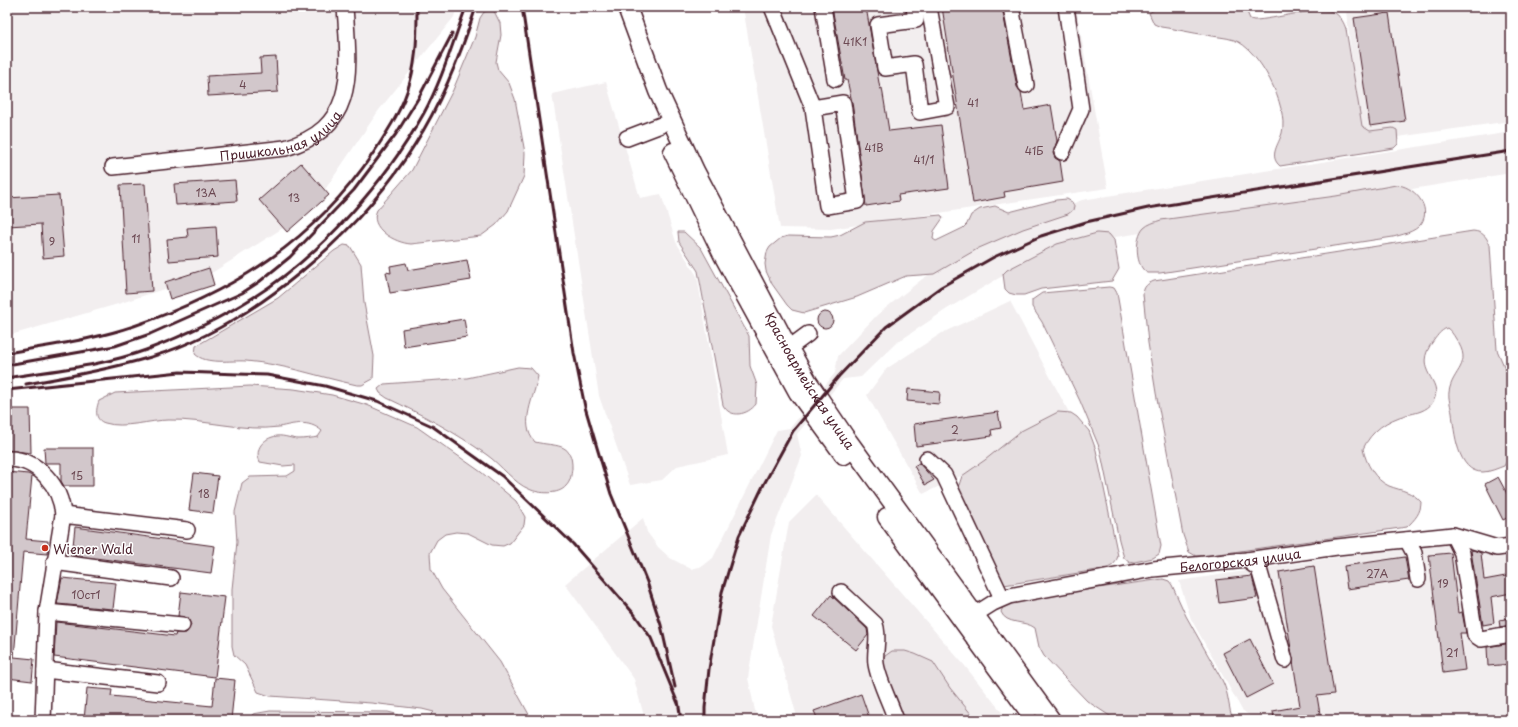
<svg xmlns="http://www.w3.org/2000/svg" width="1518" height="727" viewBox="0 0 1518 727" font-family="'Playpen Sans',sans-serif">
  <style>
    .built { fill: #f2eeef }
    .green { fill: #e5dee0; stroke: #987e86 }
    .building { fill: #d2c7cb; stroke: #4a1f2b }
    .lines { fill: none; stroke-linecap: round; stroke-linejoin: round }
    .minor-casing { stroke: #4a1f2b; stroke-width: 18 }
    .major-casing { stroke: #4a1f2b; stroke-width: 21 }
    .minor { stroke: #fff; stroke-width: 15 }
    .major { stroke: #fff; stroke-width: 18 }
    .rail { stroke: #4a1f2b; stroke-width: 3 }
    .poi-dot { fill: #c8321e; stroke: #fff; stroke-width: 1.5 }
    .labels { text-anchor: middle; dominant-baseline: central; stroke-width: 3; stroke-linejoin: round; paint-order: stroke }
    .number-label { font-size: 11px; fill: #6c4953 }
    .street-label { font-size: 13px; fill: #4a1f2b; stroke: #fff }
    .poi-label { font-size: 13px; fill: #4a1f2b; stroke: #fff; text-anchor: start }
  </style>
  <rect width="100%" height="100%" fill="#fff"/>
  <filter id="ink" filterUnits="userSpaceOnUse"><feTurbulence type="fractalNoise" baseFrequency=".025" numOctaves="2"/><feDisplacementMap in="SourceGraphic" scale="8" xChannelSelector="R" yChannelSelector="G"/><feConvolveMatrix kernelMatrix="1 2 1 2 8 2 1 2 1" color-interpolation-filters="sRGB"/></filter>
  <g filter="url(#ink)">
    <!-- built -->
    <path class="built" d="M7,7H457L454,17L379,110L324,191L283,228L210,274L118,304L7,336Z
      M743,7H1076L1108,188L831,229L780,228Z
      M1377,7H1511V121L1362,142L1346,11Z
      M606,82L640,198L661,194L676,242L697,276L728,455L677,466L662,480L630,485L599,396L552,94Z
      M1511,132V173L1091,241L1058,251L999,278L947,309L895,344L861,377L843,379L797,434L802,456L771,535L748,678L757,720H645L634,679L565,584L643,518L647,532L658,547L670,558L691,569L703,566L713,558L777,430L790,428L835,373L838,356L877,315L921,280L975,243L1082,200Z
      M1010,301L1074,422L923,494L867,395L886,369L942,333Z
      M816,495L965,666L1008,720H798L771,626L789,522Z
      M1511,535V720H1251L1250,716L1242,710L1191,619L1179,581L1439,542H1496Z"/>
    <!-- green -->
    <path class="green" d="M1170,7H1245L1250,19L1254,20C1273,20 1321,5 1335,13C1341,17 1344,23 1346,29L1362,126L1370,131L1393,128L1397,130L1398,144L1394,148L1280,166C1268,156 1279,144 1282,133C1289,107 1259,48 1234,40C1225,37 1215,37 1207,35C1191,33 1177,29 1161,27L1154,24L1149,13L1157,8Z
      M489,10L494,11L500,23L501,35L496,62L498,70L509,83L515,99L525,153L524,176L508,211L496,225L481,236L411,244C395,243 368,228 377,210L412,170L453,90L475,37L480,18L484,12Z
      M1396,185C1413,185 1433,207 1421,224C1415,232 1401,235 1393,237L1160,273H1148C1135,268 1134,238 1144,228C1148,224 1155,222 1161,220L1336,196Z
      M1067,199L1072,202L1074,206L1073,210L1068,214L1023,229L979,248L934,274L906,276L857,297L804,313L792,310L787,305L772,284L766,271L765,264L767,252L770,247L781,238L788,236L831,237L840,235L865,222L941,215L943,218L934,231L933,239L936,241L963,228L967,224L971,215L980,209L995,206L1009,212L1056,200Z
      M1473,231C1483,232 1486,236 1490,245L1497,350L1511,382V453L1504,466C1498,468 1490,472 1483,472C1457,473 1454,430 1452,413C1451,407 1448,398 1449,392C1452,370 1474,365 1456,339C1453,334 1451,331 1447,328C1440,331 1438,335 1434,340C1409,372 1446,379 1433,402C1427,411 1416,413 1406,415C1387,420 1371,431 1363,449C1366,463 1375,480 1389,486C1402,491 1412,491 1421,502C1421,513 1415,519 1407,527L1205,556H1196L1189,552L1183,535L1156,393L1148,343L1143,294C1144,286 1147,284 1154,281Z
      M678,232H684L701,248L749,336L750,366L757,385L756,404C748,415 730,419 723,405L698,271L679,242Z
      M1097,233L1109,234L1114,240L1119,269L1112,281L1041,289L1024,295H1016L1009,293L1005,289L1003,274L1007,270L1057,244Z
      M344,245L350,246L361,264L364,303L374,356L373,379L362,385H357C319,377 284,364 246,361C231,360 206,365 195,354L196,346L201,343L278,298L334,251Z
      M1109,287L1114,288L1117,293L1161,546L1159,554L1153,558L1130,563L1124,558L1119,540L1100,449L1080,401L1042,322L1032,307V300L1042,293Z
      M518,367L531,368L538,376C535,396 518,424 535,442C555,447 573,441 572,469C571,475 571,481 566,486C559,495 539,494 529,489C515,484 500,464 487,455C455,432 423,415 387,398L380,393L378,389L384,384L467,378Z
      M250,386L294,389L332,395L367,405L417,427L481,472L516,501L525,517L524,525L510,543L503,546L492,545L468,533L456,532L445,534L437,540L430,553L431,569L442,589L500,662L532,720H418L419,718L429,717L434,712L422,709L371,703L270,696L258,692L245,665L234,655L232,646V589L237,542L235,512L242,483L250,477L287,476L295,471V465L283,466L260,462C254,449 263,438 277,436C284,435 292,439 299,439C305,439 312,438 318,437L322,431C308,419 294,424 279,427C244,432 204,419 169,420C150,420 124,429 105,423C94,420 96,409 99,401L115,393Z
      M1058,412L1071,413L1077,417L1089,431L1096,450L1118,556C1115,565 1112,567 1103,569L1004,585L960,492L959,485L962,476L985,460L1021,431Z
      M1163,579L1169,581L1172,585L1186,616L1222,680C1229,693 1228,707 1233,720H1116L1087,701L1044,656L1039,647L1035,628C1025,620 1006,625 1001,612L1004,604L1012,600Z
      M892,651H905L915,654L933,662L950,688L976,720H905L882,664L885,656Z
      M270,711L388,712L396,714L404,720H249L253,714Z"/>
    <!-- building -->
    <path class="building" d="M832,7H866L880,89L882,88L889,131L941,125L949,188L898,195L899,201L866,206L852,102L847,80H845Z
      M942,7H1002L1017,87L1021,92L1024,110L1051,105L1057,141L1053,153L1055,158L1060,161L1063,182L1004,192L1005,197L973,203Z
      M1389,13L1405,121L1370,126L1354,18Z
      M276,57L278,92L208,96L207,76L261,73L260,58Z
      M301,163L329,195L287,232L259,200Z
      M235,180L237,201L176,205L174,184Z
      M145,184L152,291L126,293L120,185Z
      M59,195L64,256L43,258L41,224L8,226L7,198Z
      M216,226L218,257L169,261L167,239L188,237L187,228Z
      M467,260L471,280L390,293L386,272L391,273L390,266L406,263L408,270Z
      M209,268L214,285L170,299L165,282Z
      M817 320a8 8 0 1 1 16 0a8 8 0 1 1-16 0Z
      M464,319L467,337L404,347L402,329Z
      M908,389L940,392L939,404L907,401Z
      M7,409H30L31,453L7,450Z
      M998,412L1001,428L991,430L992,436L916,446L914,424Z
      M44,448H93V486H64L61,481V463H45Z
      M919,463L934,480L925,485L914,466Z
      M7,472L28,474L32,476L26,539L48,541L47,554L23,552L14,657L34,659L32,681L7,678Z
      M194,473L218,476L213,513L189,510Z
      M1498,477L1511,501V516L1503,520L1485,484Z
      M75,527L215,546L211,573L72,555Z
      M1473,550L1481,553L1484,580L1511,575V593L1491,597L1494,623L1483,625L1471,551Z
      M1451,553L1458,613L1462,612L1466,633H1460L1465,670L1443,673L1429,555Z
      M1405,557L1409,580L1347,589L1344,566Z
      M1314,566L1334,694L1317,696L1321,720H1274L1273,711L1300,706L1279,572Z
      M1252,576L1257,598L1219,603L1216,580Z
      M62,578L116,583L113,609L57,604Z
      M181,592L225,597L215,677L54,657L56,622L175,636L176,633H186L191,625L188,618L178,616Z
      M831,595L867,629L868,635L856,650L814,616Z
      M1511,618V625L1500,627L1499,620Z
      M1250,639L1273,684L1246,698L1223,653Z
      M1511,643V664L1488,666L1487,647Z
      M215,678L235,680L231,720H84L87,688L112,690L111,696L212,706Z
      M861,694L870,720H818L814,711Z"/>
    <g class="lines">
      <!-- minor casing -->
      <g class="minor-casing">
        <g id="minor">
          <path d="M772,7L813,108L827,206L857,201L843,103L813,108"/>
          <path d="M823,7L835,79"/>
          <path d="M914,7L916,20L878,25L885,68L914,64L920,112L947,107L929,7"/>
          <path d="M1011,7L1026,85"/>
          <path d="M627,138L661,125"/>
          <path d="M1062,152L1081,109L1066,7"/>
          <path id="s1" d="M113,167L285,148C359,128 349,68 345,7"/>
          <path d="M789,348L808,334"/>
          <path d="M7,459C38,458 61,487 63,515"/>
          <path d="M927,459L944,475L1002,598"/>
          <path d="M1453,535L1462,553L1475,635L1481,639L1511,634"/>
          <path d="M1407,540L1414,553L1418,579"/>
          <path d="M1247,560L1259,569L1285,660"/>
          <path d="M54,562L171,578"/>
          <path d="M841,592L875,624C880,638 874,650 876,664C879,682 890,702 896,720"/>
          <path d="M47,612L182,625"/>
          <path id="s2" d="M974,615L993,603L1009,596L1153,569L1247,560L1337,547L1453,535L1497,548L1511,546"/>
          <path d="M45,670L158,683"/>
          <path d="M43,720L47,612L63,515L187,530"/>
        </g>
      </g>
      <!-- major casing -->
      <g class="major-casing">
        <g id="major">
          <path id="s3" d="M627,7L658,91L695,171L785,342L808,382L845,437L1051,720"/>
          <path d="M673,152L723,255L798,392L844,455"/>
          <path d="M887,517L1028,710"/>
        </g>
      </g>
      <!-- minor -->
      <use href="#minor" class="minor"/>
      <!-- major -->
      <use href="#major" class="major"/>
      <!-- rail -->
      <path class="rail" d="M522,7L574,353L585,407L598,451L611,494L647,582L661,625L675,687
        M7,353C50,345 93,340 134,326C235,291 314,241 374,152C389,129 403,108 410,82C417,58 417,32 417,7
        M7,365L115,346L150,334L242,293L259,282L290,257L354,190L396,134L419,97L452,34
        M7,378C53,370 102,366 146,350C183,336 221,318 254,297C321,255 386,181 424,113C442,80 453,42 466,7
        M26,384C68,377 110,369 151,357C253,326 360,233 415,144C442,102 461,54 476,7
        M7,390L180,372L267,375L325,386L377,401L432,426L502,476L573,544L635,615L651,638L679,706
        M678,701L681,720
        M705,720V708L709,669L722,592L739,536L764,484L793,431L839,376L886,327L941,287L994,257L1041,236L1086,222L1148,208L1511,151"/>
    </g>
  </g>
  <!-- markers -->
  <circle class="poi-dot" cx="45" cy="548" r="4"/>
  <g class="labels">
    <!-- number labels -->
    <g class="number-label">
      <text x="855" y="41">41К1</text>
      <text x="243" y="84">4</text>
      <text x="973" y="102">41</text>
      <text x="874" y="147">41В</text>
      <text x="1034" y="150">41Б</text>
      <text x="924" y="159">41/1</text>
      <text x="206" y="192">13А</text>
      <text x="294" y="197">13</text>
      <text x="136" y="238">11</text>
      <text x="52" y="241">9</text>
      <text x="955" y="429">2</text>
      <text x="77" y="475">15</text>
      <text x="204" y="493">18</text>
      <text x="1377" y="573">27А</text>
      <text x="1443" y="583">19</text>
      <text x="86" y="594">10ст1</text>
      <text x="1452" y="652">21</text>
    </g>
    <!-- street labels -->
    <g class="street-label">
      <text stroke="none"><textPath href="#s1" startOffset="173">Пришкольная улица</textPath></text>
      <text stroke="none"><textPath href="#s3" startOffset="417">Красноармейская улица</textPath></text>
      <text stroke="none"><textPath href="#s2" startOffset="274">Белогорская улица</textPath></text>
    </g>
    <!-- poi labels -->
    <g class="poi-label">
      <text x="53" y="548">Wiener Wald</text>
    </g>
  </g>
  <!-- margin -->
  <rect width="1518" height="727" fill="none" stroke="#fff" stroke-width="24"/>
  <rect x="12" y="12" width="1494" height="703" fill="none" stroke="#4a1f2b" stroke-width="1.5" filter="url(#ink)"/>
</svg>
